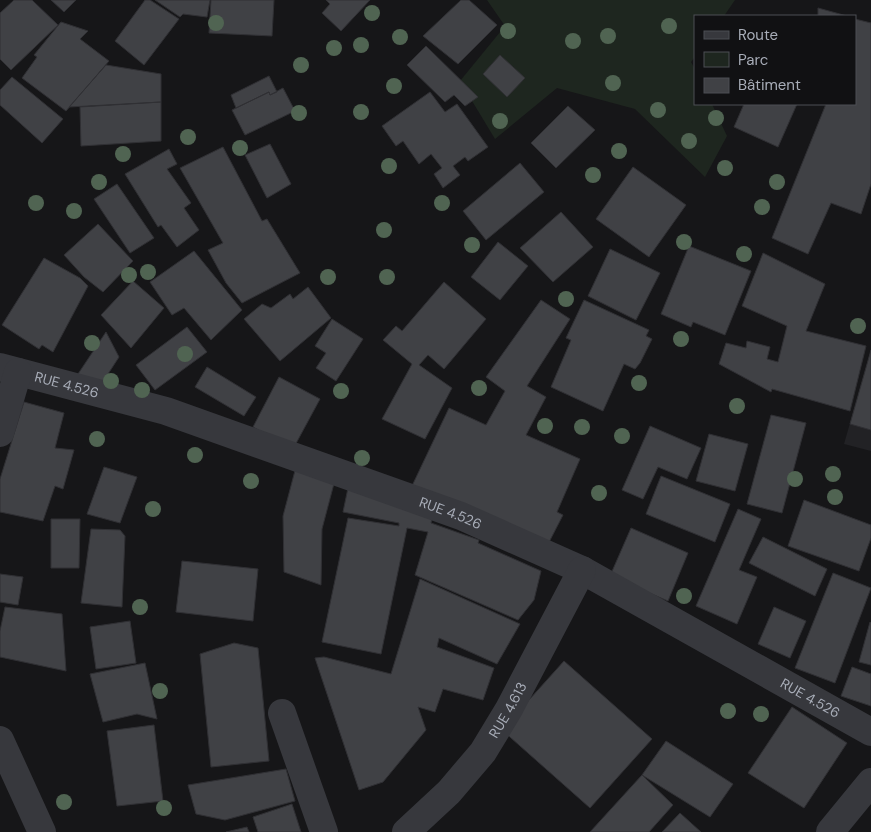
<svg xmlns="http://www.w3.org/2000/svg" width="871" height="832" viewBox="0 0 871 832" font-family="'DM Sans',sans-serif">
  <style>
    .built { fill: #222225 }
    .green { fill: #1e261f }
    .building { fill: #404145; stroke: #303034 }
    .lines { fill: none; stroke-linecap: round; stroke-linejoin: round }
    .minor { stroke: #37383d; stroke-width: 28 }
    .tree { fill: #506452 }
    .labels { text-anchor: middle; dominant-baseline: central; stroke-width: 4; stroke-linejoin: round; paint-order: stroke }
    .street-label { font-size: 14px; fill: #a8adb8; stroke: #111113 }
  </style>
  <rect width="100%" height="100%" fill="#161618"/>
  <!-- built -->
  <path class="built" d="M871,350V451L844,444Z"/>
  <!-- green -->
  <path class="green" d="M487,0H735L724,16H695V57L691,62L695,69V104H712L727,136L705,177L635,109L557,88L495,139L460,81L505,26Z"/>
  <!-- building -->
  <path class="building" d="M14,0H32L58,25L11,70L0,59V13Z
    M51,0H76L64,12Z
    M145,0H150L179,19L144,65L115,41Z
    M155,0H210L207,17L183,14L180,17Z
    M211,0H274L272,36L209,33Z
    M326,0H370L341,31L322,13L330,4Z
    M461,0H469L497,25L458,64L423,36Z
    M818,8L847,16H818Z
    M855,19L871,23V184L861,214L831,203L808,254L772,238L826,104H855Z
    M61,22L88,31L80,39L109,61L66,111L22,78L37,57L34,55Z
    M426,46L478,97L465,106L454,95L445,102L407,65Z
    M500,55L525,78L507,97L483,74Z
    M106,65L161,74V102L69,107Z
    M269,76L277,92L270,95L269,92L236,108L231,95Z
    M12,77L63,119L42,143L0,105V90Z
    M283,88L295,111L245,135L232,110L269,92L270,95Z
    M430,92L445,112L457,104L488,147L468,161L465,157L453,166L460,175L443,188L434,174L442,168L431,154L419,164L403,141L396,146L382,126Z
    M161,102V141L81,146L80,107Z
    M744,104H797L778,147L734,127Z
    M568,106L595,130L556,168L531,143Z
    M270,144L291,184L267,198L245,155Z
    M223,147L262,221L267,219L300,273L242,303L226,283L208,250L223,243L180,168Z
    M169,149L177,164L167,169L191,203L184,208L199,230L177,247L161,225L158,227L125,174Z
    M520,163L544,192L486,240L463,211Z
    M633,167L686,205L649,257L596,219Z
    M117,184L154,238L130,253L94,199Z
    M561,212L593,247L553,282L520,248Z
    M98,224L133,261L103,292L84,277L64,255Z
    M498,242L528,266L500,300L471,277Z
    M689,246L751,271L725,335L693,322L691,327L661,314Z
    M610,249L660,273L636,320L588,296Z
    M194,251L242,310L211,340L184,308L172,315L150,282Z
    M763,253L825,284L806,331L866,346L850,411L772,389L771,392L719,364L726,343L746,348L747,341L770,347L767,359L778,362L787,326L742,306Z
    M44,258L80,278L88,286L53,352L42,345L39,349L2,325Z
    M133,281L164,308L131,348L101,315Z
    M444,282L486,319L444,369L428,355L419,365L452,388L425,439L382,419L412,364L383,340L396,326L402,331Z
    M308,287L331,318L280,361L244,319L262,304L271,308L290,294L293,299Z
    M541,300L570,319L527,386L546,397L526,435L580,459L557,512L563,515L546,548L411,488L449,408L486,425L505,391L486,377Z
    M584,300L649,330L646,336L652,339L640,363L635,369L624,364L603,411L551,387L571,340L566,338Z
    M332,319L363,339L336,381L316,368L326,353L315,346Z
    M187,327L207,352L155,390L136,365Z
    M106,332L119,357L95,394L74,380Z
    M871,350V430L850,424Z
    M207,367L256,397L244,416L195,387Z
    M279,377L320,399L293,449L253,427Z
    M24,402L64,413L55,448L74,450L63,489L55,486L43,521L0,512V479Z
    M771,415L806,423L782,513L747,504Z
    M650,426L701,448L687,479L658,467L643,499L622,490Z
    M709,434L748,444L735,491L696,481Z
    M297,463L336,476L322,529L321,585L284,572L283,516Z
    M104,467L137,477L120,523L87,514Z
    M661,476L730,504L715,542L646,514Z
    M348,488L434,509L431,523L479,540L478,543L541,571L534,600L518,620L415,575L428,532L407,528L381,654L322,642L348,518L399,526V523L343,512Z
    M804,500L871,525V538L859,571L788,546Z
    M738,509L761,519L739,570L757,577L737,624L696,606Z
    M51,519H80L79,568H51Z
    M631,528L688,553L668,601L610,576Z
    M91,529L120,530L125,536L122,607L81,603Z
    M763,537L827,569L815,596L749,563Z
    M182,561L258,569L253,621L176,612Z
    M833,573L871,588L835,683L795,668Z
    M0,574L23,577L18,605L0,602Z
    M420,579L520,624L497,664L439,638L437,647L494,668L483,700L443,689L435,712L418,707L426,730L383,782L359,790L315,658L324,657L391,674Z
    M5,607L62,614L66,671L0,657V631Z
    M774,607L806,621L790,658L758,644Z
    M130,621L136,663L96,669L90,627Z
    M870,622L871,623V665L859,662Z
    M234,643L258,648L269,761L211,767L200,654Z
    M564,661L652,739L590,808L502,730Z
    M145,663L157,719L137,714L103,722L90,674Z
    M852,667L871,674V706L841,696Z
    M792,707L847,743L804,808L748,773Z
    M154,725L163,801L117,806L107,731Z
    M666,741L733,784L710,817L642,775Z
    M286,769L295,801L225,820L196,814L188,785Z
    M642,775L673,805L649,832H590Z
    M292,804L301,832H258L253,817Z
    M680,813L701,832H662Z
    M247,827L249,832H226Z"/>
  <g class="lines">
    <!-- minor -->
    <g class="minor">
      <path id="s1" d="M0,367L166,411L461,516L582,570L871,732"/>
      <path d="M0,433L18,372"/>
      <path d="M282,713L324,832"/>
      <path d="M0,740L42,832"/>
      <path id="s2" d="M406,832L449,792L483,752L509,709L582,570"/>
      <path d="M830,832L871,782"/>
    </g>
  </g>
  <!-- trees -->
  <g class="tree">
    <circle cx="372" cy="13" r="8"/>
    <circle cx="216" cy="23" r="8"/>
    <circle cx="669" cy="26" r="8"/>
    <circle cx="508" cy="31" r="8"/>
    <circle cx="608" cy="36" r="8"/>
    <circle cx="400" cy="37" r="8"/>
    <circle cx="573" cy="41" r="8"/>
    <circle cx="361" cy="45" r="8"/>
    <circle cx="334" cy="48" r="8"/>
    <circle cx="301" cy="65" r="8"/>
    <circle cx="613" cy="83" r="8"/>
    <circle cx="394" cy="86" r="8"/>
    <circle cx="658" cy="110" r="8"/>
    <circle cx="361" cy="112" r="8"/>
    <circle cx="299" cy="113" r="8"/>
    <circle cx="716" cy="118" r="8"/>
    <circle cx="500" cy="121" r="8"/>
    <circle cx="188" cy="137" r="8"/>
    <circle cx="689" cy="141" r="8"/>
    <circle cx="240" cy="148" r="8"/>
    <circle cx="619" cy="151" r="8"/>
    <circle cx="123" cy="154" r="8"/>
    <circle cx="389" cy="166" r="8"/>
    <circle cx="725" cy="168" r="8"/>
    <circle cx="593" cy="175" r="8"/>
    <circle cx="99" cy="182" r="8"/>
    <circle cx="777" cy="182" r="8"/>
    <circle cx="36" cy="203" r="8"/>
    <circle cx="442" cy="203" r="8"/>
    <circle cx="762" cy="207" r="8"/>
    <circle cx="74" cy="211" r="8"/>
    <circle cx="384" cy="230" r="8"/>
    <circle cx="684" cy="242" r="8"/>
    <circle cx="472" cy="245" r="8"/>
    <circle cx="744" cy="254" r="8"/>
    <circle cx="148" cy="272" r="8"/>
    <circle cx="129" cy="275" r="8"/>
    <circle cx="328" cy="277" r="8"/>
    <circle cx="387" cy="277" r="8"/>
    <circle cx="566" cy="299" r="8"/>
    <circle cx="858" cy="326" r="8"/>
    <circle cx="681" cy="339" r="8"/>
    <circle cx="92" cy="343" r="8"/>
    <circle cx="185" cy="354" r="8"/>
    <circle cx="111" cy="381" r="8"/>
    <circle cx="639" cy="383" r="8"/>
    <circle cx="479" cy="388" r="8"/>
    <circle cx="142" cy="390" r="8"/>
    <circle cx="341" cy="391" r="8"/>
    <circle cx="737" cy="406" r="8"/>
    <circle cx="545" cy="426" r="8"/>
    <circle cx="582" cy="427" r="8"/>
    <circle cx="622" cy="436" r="8"/>
    <circle cx="97" cy="439" r="8"/>
    <circle cx="195" cy="455" r="8"/>
    <circle cx="362" cy="458" r="8"/>
    <circle cx="833" cy="474" r="8"/>
    <circle cx="795" cy="479" r="8"/>
    <circle cx="251" cy="481" r="8"/>
    <circle cx="599" cy="493" r="8"/>
    <circle cx="835" cy="497" r="8"/>
    <circle cx="153" cy="509" r="8"/>
    <circle cx="684" cy="596" r="8"/>
    <circle cx="140" cy="607" r="8"/>
    <circle cx="160" cy="691" r="8"/>
    <circle cx="728" cy="711" r="8"/>
    <circle cx="761" cy="714" r="8"/>
    <circle cx="64" cy="802" r="8"/>
    <circle cx="164" cy="808" r="8"/>
  </g>
  <g class="labels">
    <!-- street labels -->
    <g class="street-label">
      <text stroke="none"><textPath href="#s1" startOffset="69">RUE 4.526</textPath></text>
      <text stroke="none"><textPath href="#s1" startOffset="474">RUE 4.526</textPath></text>
      <text stroke="none"><textPath href="#s1" startOffset="879">RUE 4.526</textPath></text>
      <text stroke="none"><textPath href="#s2" startOffset="160">RUE 4.613</textPath></text>
    </g>
  </g>
  <!-- legend -->
  <rect x="694" y="15" width="162" height="90" fill="#111113" stroke="#4d4f55"/>
  <rect x="704" y="31" width="25" height="8" fill="#37383d" stroke="#4d4f55"/>
  <text x="738" y="40" font-size="15" fill="#a8adb8">Route</text>
  <rect x="704" y="52" width="25" height="15" fill="#1e261f" stroke="#4d4f55"/>
  <text x="738" y="65" font-size="15" fill="#a8adb8">Parc</text>
  <rect x="704" y="78" width="25" height="15" fill="#404145" stroke="#4d4f55"/>
  <text x="738" y="90" font-size="15" fill="#a8adb8">Bâtiment</text>
</svg>
